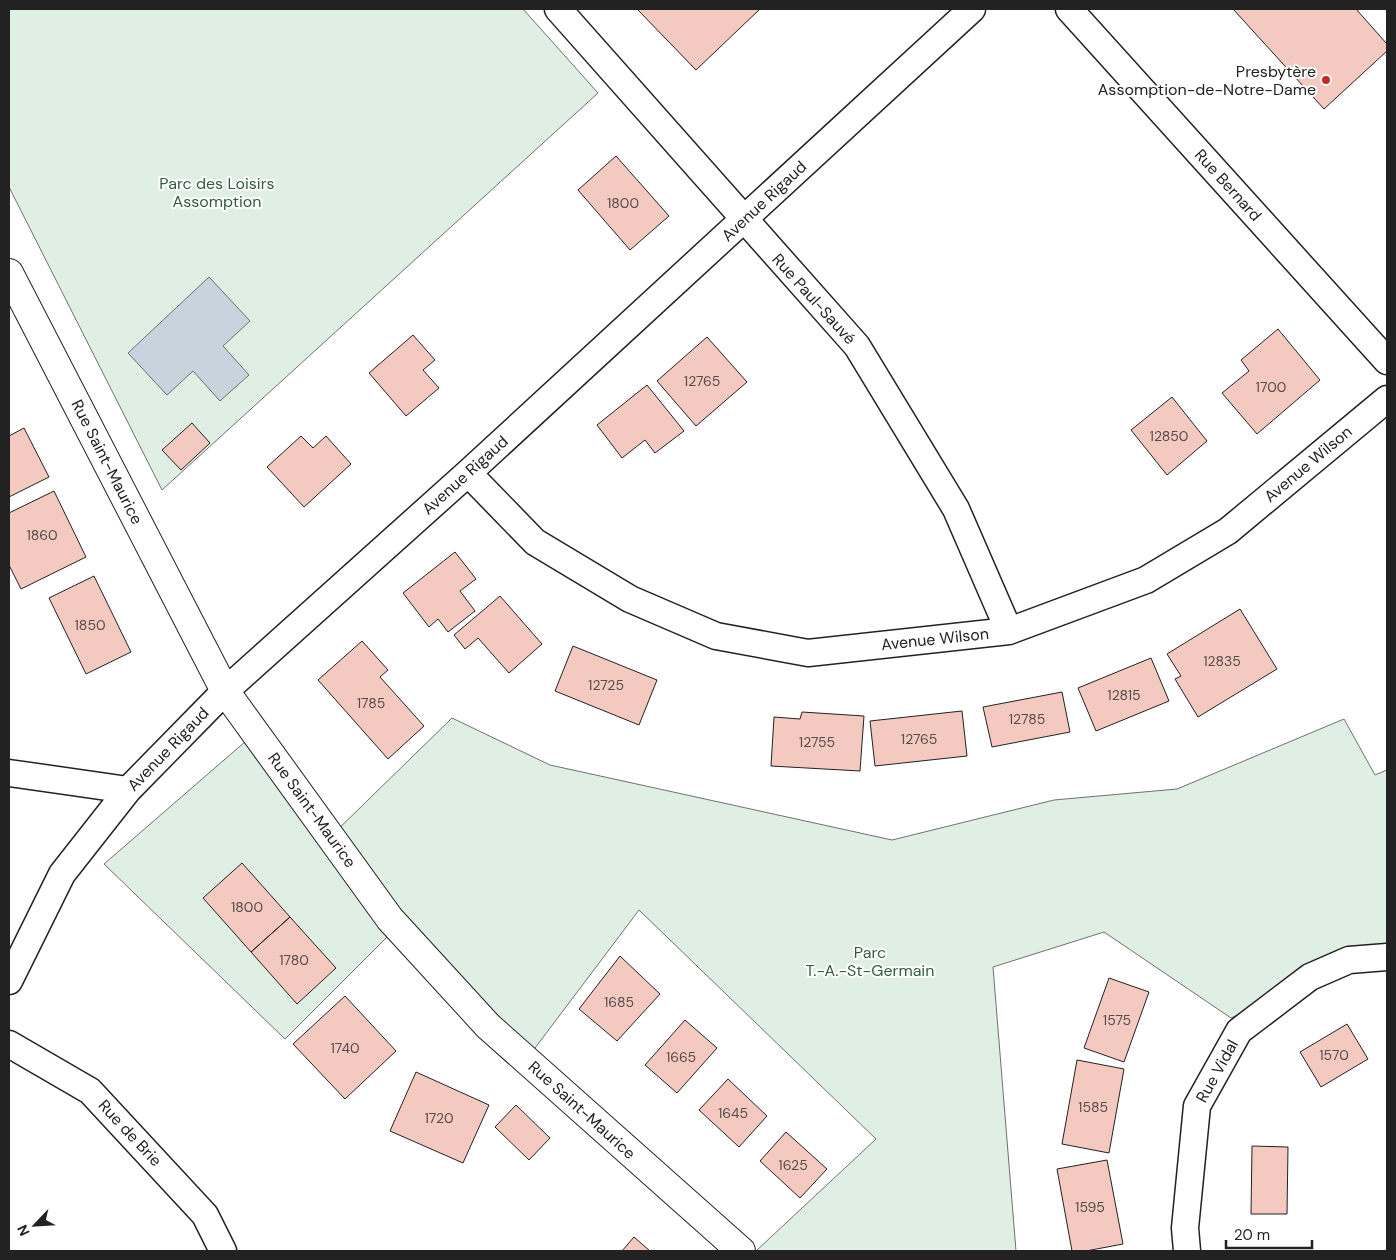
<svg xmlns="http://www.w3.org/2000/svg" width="1396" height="1260" viewBox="0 0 1396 1260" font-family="'DM Sans',sans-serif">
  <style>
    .green { fill: #e0efe3; stroke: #6f6f6f }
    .water { fill: #c7d3dd; stroke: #6f6f6f }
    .building { fill: #f3c9c0; stroke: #222 }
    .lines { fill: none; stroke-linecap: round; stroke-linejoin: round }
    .street-casing { stroke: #222; stroke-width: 29 }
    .secondary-casing { stroke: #222; stroke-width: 30 }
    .street { stroke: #fff; stroke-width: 26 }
    .secondary { stroke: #fff; stroke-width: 28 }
    .poi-dot { fill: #c62828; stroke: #fff; stroke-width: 2 }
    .labels { text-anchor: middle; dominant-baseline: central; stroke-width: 4; stroke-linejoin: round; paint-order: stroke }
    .number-label { font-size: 14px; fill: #564c4a }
    .poi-label { font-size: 16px; fill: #222; stroke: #fff; text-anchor: end }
    .park-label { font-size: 16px; fill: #2f5e38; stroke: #fff }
    .street-label { font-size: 16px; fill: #222; stroke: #fff }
  </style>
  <rect width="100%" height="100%" fill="#fff"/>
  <!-- green -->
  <path class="green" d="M9,9H523L598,93L162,490L9,187Z
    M452,718L550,765L892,840L1054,800L1177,789L1344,719L1375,775L1387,770V944L1231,1018L1104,932L993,967L1016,1251H756L876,1139L639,910L529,1056L402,922L285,1039L104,864L246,741L327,840Z"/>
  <!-- water -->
  <path class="water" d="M209,277L250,321L223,346L249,375L220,401L193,371L167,395L128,353Z"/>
  <!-- building -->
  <path class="building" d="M637,9H760L696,70Z
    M1233,9H1356L1387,44V51L1324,109Z
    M616,156L669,216L630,250L578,190Z
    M1278,329L1320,380L1257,434L1222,393L1249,371L1241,360Z
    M413,335L435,360L423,370L439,388L406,416L369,373Z
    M707,337L747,382L696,426L657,381Z
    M647,385L684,431L655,453L645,440L622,458L597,425Z
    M1172,397L1207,441L1167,475L1131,430Z
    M192,423L210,443L181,470L162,450Z
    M24,428L49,477L9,497V436Z
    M301,436L313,448L326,436L351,464L304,507L267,467Z
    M54,491L86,557L21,589L9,565V513Z
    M455,552L476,579L460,591L475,611L448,632L438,619L429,627L403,593Z
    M94,576L131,652L86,674L49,598Z
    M500,596L542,644L509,673L478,638L465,649L454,635Z
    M1240,609L1277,669L1198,717L1175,679L1181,676L1167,654Z
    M362,641L388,670L380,677L424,726L388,759L318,680Z
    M573,646L657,680L639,725L555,691Z
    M1151,658L1169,701L1096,731L1078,688Z
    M1062,692L1070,732L992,747L983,707Z
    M962,711L967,756L875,766L870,721Z
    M802,712L864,716L860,771L771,766L774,717L800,719Z
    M242,863L290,917L251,952L203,898Z
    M290,917L336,968L297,1004L251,952Z
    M620,956L660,994L617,1041L579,1009Z
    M1109,978L1149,992L1124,1062L1084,1048Z
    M345,996L396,1051L345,1099L293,1044Z
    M685,1020L717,1048L677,1093L645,1065Z
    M1347,1024L1368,1059L1321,1087L1300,1052Z
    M1077,1060L1124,1069L1109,1153L1062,1144Z
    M416,1072L489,1105L463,1163L390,1131Z
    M728,1079L767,1116L739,1147L699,1110Z
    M516,1105L550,1138L529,1160L495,1127Z
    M786,1132L827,1169L800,1198L760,1161Z
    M1252,1146L1288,1147L1287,1214H1251Z
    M1107,1160L1123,1244L1086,1251H1072L1057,1169Z
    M634,1237L650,1251H622Z"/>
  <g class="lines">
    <!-- street casing -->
    <g class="street-casing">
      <path id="street" d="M558,9L857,346L956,509L1009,631
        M1069,9L1387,361
        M468,473L535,542L630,599L716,636L808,653L1009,631L1146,580L1228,531L1387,399
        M9,773L128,790
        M9,981L62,874L128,790L225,691L468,473L972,9
        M9,1044L90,1091L205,1215L223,1251
        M1187,1251L1185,1228L1197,1106L1239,1031L1310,977L1349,960L1387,957"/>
    </g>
    <!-- secondary casing -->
    <g class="secondary-casing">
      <path id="secondary" d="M9,273L225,691L390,919L488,1026L741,1251"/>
    </g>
    <!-- street -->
    <use href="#street" class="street"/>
    <!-- secondary -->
    <use href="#secondary" class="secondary"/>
  </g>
  <!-- markers -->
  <circle class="poi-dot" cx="1326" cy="80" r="5"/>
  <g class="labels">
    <!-- number labels -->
    <g class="number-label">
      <text x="623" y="203">1800</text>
      <text x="702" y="381">12765</text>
      <text x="1271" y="387">1700</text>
      <text x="1169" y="436">12850</text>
      <text x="42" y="535">1860</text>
      <text x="90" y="625">1850</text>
      <text x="1222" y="661">12835</text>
      <text x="606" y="685">12725</text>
      <text x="1124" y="695">12815</text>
      <text x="371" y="703">1785</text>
      <text x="1027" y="719">12785</text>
      <text x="919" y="739">12765</text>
      <text x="817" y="742">12755</text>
      <text x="247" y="907">1800</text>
      <text x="294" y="960">1780</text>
      <text x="619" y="1002">1685</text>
      <text x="1117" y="1020">1575</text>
      <text x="345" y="1048">1740</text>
      <text x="1334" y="1055">1570</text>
      <text x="681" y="1057">1665</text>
      <text x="1093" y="1107">1585</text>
      <text x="733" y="1113">1645</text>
      <text x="439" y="1118">1720</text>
      <text x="793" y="1165">1625</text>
      <text x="1090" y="1207">1595</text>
    </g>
    <!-- poi labels -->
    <g class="poi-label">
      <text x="1316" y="71">Presbytère<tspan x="1316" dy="18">Assomption-de-Notre-Dame</tspan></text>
    </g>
    <!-- park labels -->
    <g class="park-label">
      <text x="217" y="183">Parc des Loisirs<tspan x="217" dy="18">Assomption</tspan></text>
      <text x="870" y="952">Parc<tspan x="870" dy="18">T.-A.-St-Germain</tspan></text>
    </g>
    <!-- street labels -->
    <g class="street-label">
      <text transform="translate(1228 185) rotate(48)">Rue Bernard</text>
      <text transform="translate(764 201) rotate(-43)">Avenue Rigaud</text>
      <text transform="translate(814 299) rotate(48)">Rue Paul-Sauvé</text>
      <text transform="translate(107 462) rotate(63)">Rue Saint-Maurice</text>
      <text transform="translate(1308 464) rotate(-40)">Avenue Wilson</text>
      <text transform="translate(465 475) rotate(-42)">Avenue Rigaud</text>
      <text transform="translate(935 639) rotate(-6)">Avenue Wilson</text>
      <text transform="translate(168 749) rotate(-46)">Avenue Rigaud</text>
      <text transform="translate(312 810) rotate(54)">Rue Saint-Maurice</text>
      <text transform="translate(1217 1071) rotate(-61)">Rue Vidal</text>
      <text transform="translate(582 1110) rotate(42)">Rue Saint-Maurice</text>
      <text transform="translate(130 1133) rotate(47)">Rue de Brie</text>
    </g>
  </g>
  <!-- border -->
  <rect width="1396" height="1260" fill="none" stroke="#222222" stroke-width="20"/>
  <!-- north arrow -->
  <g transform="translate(35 1225) rotate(245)" stroke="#ffffff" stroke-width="4" paint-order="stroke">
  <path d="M0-4L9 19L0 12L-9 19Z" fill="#222222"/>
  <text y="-8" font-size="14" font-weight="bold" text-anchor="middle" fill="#222222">N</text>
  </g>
  <!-- scale -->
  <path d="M1226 1240v8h86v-8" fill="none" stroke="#222222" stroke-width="2.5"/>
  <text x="1234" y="1240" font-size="15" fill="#222222" stroke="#ffffff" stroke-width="4" paint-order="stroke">20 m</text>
</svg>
